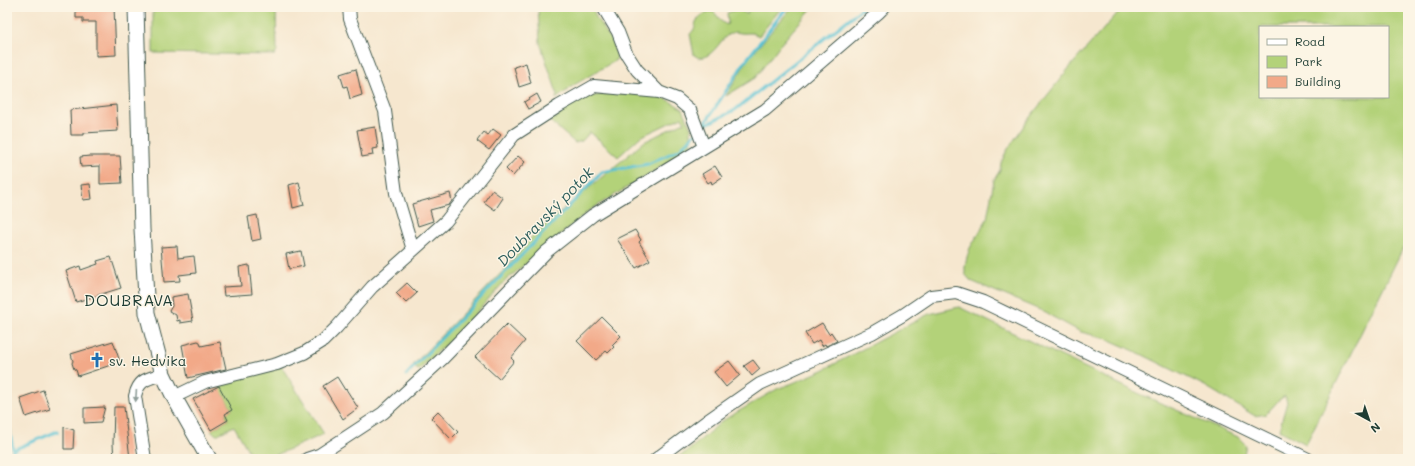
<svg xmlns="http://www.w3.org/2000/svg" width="1415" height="466" viewBox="0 0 1415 466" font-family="Mali,sans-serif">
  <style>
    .green { fill: #b3d279; stroke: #698856; fill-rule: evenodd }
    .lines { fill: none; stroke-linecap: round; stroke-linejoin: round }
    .stream { stroke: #58c2d4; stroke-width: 3 }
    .building { fill: #f2a988 }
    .minor-casing { stroke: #3f564b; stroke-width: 14 }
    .tertiary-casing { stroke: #3f564b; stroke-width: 17 }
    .minor { stroke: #fff; stroke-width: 12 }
    .tertiary { stroke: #fff; stroke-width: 15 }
    .oneway { fill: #8f9e9a }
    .labels { text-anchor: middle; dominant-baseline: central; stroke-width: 3; stroke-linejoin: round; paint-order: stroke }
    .poi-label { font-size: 14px; fill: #1f3d34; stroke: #fcf5e5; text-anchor: start }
    .water-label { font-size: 15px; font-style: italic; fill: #2d5e5c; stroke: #fcf5e5 }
    .quarter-label { font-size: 16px; letter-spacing: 1px; fill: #1f3d34; stroke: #fcf5e5 }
  </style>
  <rect width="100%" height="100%" fill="#fcf5e5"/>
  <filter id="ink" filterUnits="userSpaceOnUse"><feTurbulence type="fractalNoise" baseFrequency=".025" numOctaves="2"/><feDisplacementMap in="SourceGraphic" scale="8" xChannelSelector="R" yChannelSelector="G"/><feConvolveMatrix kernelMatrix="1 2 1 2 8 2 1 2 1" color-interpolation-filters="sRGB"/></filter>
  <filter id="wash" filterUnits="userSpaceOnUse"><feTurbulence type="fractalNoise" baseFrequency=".012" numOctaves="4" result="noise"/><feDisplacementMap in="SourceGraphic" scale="16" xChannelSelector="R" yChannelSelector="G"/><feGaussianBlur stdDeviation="0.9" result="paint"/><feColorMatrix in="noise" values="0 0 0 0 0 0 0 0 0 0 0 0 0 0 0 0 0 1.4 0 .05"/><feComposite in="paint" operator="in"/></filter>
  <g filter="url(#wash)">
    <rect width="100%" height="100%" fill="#f6e7cf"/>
    <!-- green -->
    <path class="green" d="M153,7H276L277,51L275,55L153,53Z
      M538,7H592L597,19L610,38L617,56L616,60L574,85L556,99L557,93L540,43Z
      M747,7H782L759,36C750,31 750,34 741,33C739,33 737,32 735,32C720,34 717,57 699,58L694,55L690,34C695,29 694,29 696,22C698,17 704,14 709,11L714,12L722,22L727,25L728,22L727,13L740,8L741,11L747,14L748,11Z
      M792,7H813L779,46L755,78L726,96L748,59Z
      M1123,7H1408V238L1306,444L1279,430L1287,402L1285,396L1279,400L1266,414L1255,416L1205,386L1139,353L1105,338L1081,332L1040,310L971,281L965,274V266L967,257L970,248L987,219L994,180L1000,170L1001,163L1006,152L1027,121L1069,68ZM1260,27H1388V97H1260Z
      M610,93H656L683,109L691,128V144L687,151L590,210L504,282L458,333L420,369L418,370L413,366L414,364L510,264L525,244L542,227L644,142L682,123H685L682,117L640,137L618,157L590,132L582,141L575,143L550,121C553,114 578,98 586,97C594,96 602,94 610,93Z
      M959,307L1140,394L1238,437L1246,445L1243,459H674L688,451L722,421L777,389L793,383L823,370L929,314Z
      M281,366L324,434L267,459H253L234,426L216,435L211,430L228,420L225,414L232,410L218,385V382Z"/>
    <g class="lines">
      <!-- stream -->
      <path class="stream" d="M705,125L735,110L864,7
        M700,129L704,125L744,63L787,7
        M406,375L602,172L648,164L680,149L696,133
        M7,413L13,450
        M10,459L13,450L58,431"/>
    </g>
    <g id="blocks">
      <!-- building -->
      <path class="building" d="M76,7H114L116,55L96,56V22H83V18H76Z
        M526,63L531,83L519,87L514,67Z
        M356,69L362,95L350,99L347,86L344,87L340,74Z
        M537,94L541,102L528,109L524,102Z
        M116,105L118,131L84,133V135H71L70,110Z
        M375,127L378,148L372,149L373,155L362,157L357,130Z
        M493,129L501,135L489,150L477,141L484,132L488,135Z
        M90,156H120L122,183L100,184V166L81,167L80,157Z
        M518,156L525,162L513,176L506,169Z
        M715,166L722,177L712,184L711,181L708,183L702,174Z
        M299,182L304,205L293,208L289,185Z
        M90,184L92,199L83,200L81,185Z
        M492,190L503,198L495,210L484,202Z
        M450,193L452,201L449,205L430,210L433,221L418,226L412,204Z
        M257,215L261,239L252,241L248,217Z
        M635,230L641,240L639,242L650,260L636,268L617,239Z
        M177,246L178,258L194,256L196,273L179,275L180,281L164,282L161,247Z
        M301,251L304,266L289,269L286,254Z
        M111,257L121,288L76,302L66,271L80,266L81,270L98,264L97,261Z
        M249,265L252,294L224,296L223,287L241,286L239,267Z
        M407,283L417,293L406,303L396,293Z
        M188,294L193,321L180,323V320L177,321L176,315L169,311L172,306L171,297Z
        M602,317L621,336L612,345L614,347L608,353L606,351L596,360L577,341Z
        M822,323L829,334L831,332L837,341L826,346L825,344L822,346L819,340L812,344L805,333Z
        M507,324L525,341L511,358L514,361L499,379L475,357Z
        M113,341L120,362L78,376L76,370L74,369L72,363L73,361L71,354Z
        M198,341L200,342L201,346L220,342L226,369L188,378L182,345Z
        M753,360L760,369L752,376L744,366Z
        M729,361L740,375L726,387L714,372Z
        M337,377L345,390L346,389L358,408L343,419L323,386Z
        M219,386L232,410L225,414L228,420L211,430L193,399Z
        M43,390L50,409L26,417L20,398Z
        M105,407L101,422L84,423V408Z
        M114,407H124L130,459H114L113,444Z
        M438,411L458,432L451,439L431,418Z
        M64,427L74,430L73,449H64Z"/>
    </g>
  </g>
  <g filter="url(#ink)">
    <use href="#blocks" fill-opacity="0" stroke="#3f564b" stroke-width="1"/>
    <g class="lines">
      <!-- minor casing -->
      <g class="minor-casing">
        <path id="minor" d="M349,7L350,19L385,111L396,193L413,250
          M603,7L618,32L626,53L637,70L659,92
          M174,397L205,382L277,364L304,353L323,341L337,327L372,287L446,221L514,135L559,106L594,86L659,92L677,99L690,110L704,147
          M145,459L135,396C139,379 147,379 163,374
          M307,459L319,455L383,413L442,359L546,252L593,215L765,110L878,13L884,7
          M656,459L707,421L760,384L872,333L903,315L931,296L956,293L983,302L1308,459"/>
      </g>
      <!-- tertiary casing -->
      <g class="tertiary-casing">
        <path id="tertiary" d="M136,7L142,229L147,313L163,374L174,397L209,459"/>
      </g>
      <!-- minor -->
      <use href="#minor" class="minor"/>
      <!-- tertiary -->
      <use href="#tertiary" class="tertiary"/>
    </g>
    <!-- one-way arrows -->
    <defs><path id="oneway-solid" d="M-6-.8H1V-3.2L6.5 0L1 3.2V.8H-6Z"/></defs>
    <use class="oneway" href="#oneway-solid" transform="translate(136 396) rotate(94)"/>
  </g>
  <!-- icons -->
  <defs>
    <g id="church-bare" transform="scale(1.2)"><path d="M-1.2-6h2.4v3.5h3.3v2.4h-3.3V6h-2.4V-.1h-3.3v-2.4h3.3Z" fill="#1f6fb2" stroke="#fcf5e5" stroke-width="2.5" paint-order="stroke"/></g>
  </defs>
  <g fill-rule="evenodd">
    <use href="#church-bare" x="97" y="360"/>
  </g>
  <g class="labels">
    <!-- poi labels -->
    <g class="poi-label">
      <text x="109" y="360">sv. Hedvika</text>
    </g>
    <!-- water labels -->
    <g class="water-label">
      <text transform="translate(545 216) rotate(-46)">Doubravský potok</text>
    </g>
    <!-- quarter labels -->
    <g class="quarter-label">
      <text x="129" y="299">DOUBRAVA</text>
    </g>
  </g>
  <!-- margin -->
  <rect width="1415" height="466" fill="none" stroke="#fcf5e5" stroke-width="24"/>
  <!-- legend -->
  <rect x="1259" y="26" width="130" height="72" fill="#fcf5e5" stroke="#a4ab9e"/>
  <rect x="1267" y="39" width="20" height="6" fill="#ffffff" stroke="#a4ab9e"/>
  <text x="1295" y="46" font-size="12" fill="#1f3d34">Road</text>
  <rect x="1267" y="56" width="20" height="12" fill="#b3d279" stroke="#a4ab9e"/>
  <text x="1295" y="66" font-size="12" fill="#1f3d34">Park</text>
  <rect x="1267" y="76" width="20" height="12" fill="#f2a988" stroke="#a4ab9e"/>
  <text x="1295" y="86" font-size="12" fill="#1f3d34">Building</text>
  <!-- north arrow -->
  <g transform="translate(1369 420) rotate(140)" stroke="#fcf5e5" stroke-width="3" paint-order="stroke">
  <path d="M0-3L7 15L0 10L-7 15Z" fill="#1f3d34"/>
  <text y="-6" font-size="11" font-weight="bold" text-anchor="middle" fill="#1f3d34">N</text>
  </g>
</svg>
